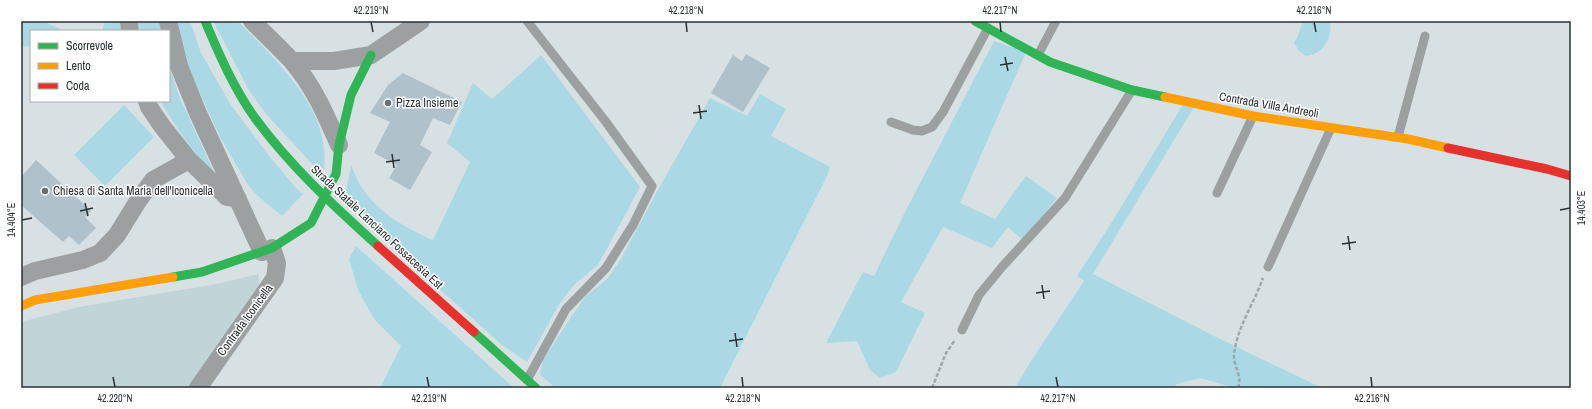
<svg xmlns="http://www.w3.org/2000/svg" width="1592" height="409" viewBox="0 0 1592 409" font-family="'Archivo Narrow',sans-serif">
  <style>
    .built { fill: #c1d5d9 }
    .green { fill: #aad9e5 }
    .building { fill: #afc1cb }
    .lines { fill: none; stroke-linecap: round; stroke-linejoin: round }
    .path { stroke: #a1a6a8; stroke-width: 2.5; stroke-dasharray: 4 2; stroke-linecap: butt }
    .lane { stroke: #9da0a1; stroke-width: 9 }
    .street { stroke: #9da0a1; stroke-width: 18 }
    .fast { stroke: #30b455; stroke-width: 9 }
    .slow { stroke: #ff9f0a; stroke-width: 9 }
    .jam { stroke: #e5322d; stroke-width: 9 }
    .ticks { fill: none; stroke: #2a3133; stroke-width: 1.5 }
    .poi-dot { fill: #676f71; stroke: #fff; stroke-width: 1.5 }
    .labels { text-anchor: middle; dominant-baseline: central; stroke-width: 3; stroke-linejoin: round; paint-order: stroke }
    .poi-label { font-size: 12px; fill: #2a3133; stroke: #fff; text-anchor: start }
    .street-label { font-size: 12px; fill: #2a3133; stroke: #fff }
    .neatline { fill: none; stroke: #2a3133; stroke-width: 1.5 }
    .ticks-label { font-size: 10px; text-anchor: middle; fill: #2a3133 }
  </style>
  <rect width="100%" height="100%" fill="#d7e1e4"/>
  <!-- built -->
  <path class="built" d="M259,274V294L193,388H21V322L79,307L211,285Z"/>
  <!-- green -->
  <path class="green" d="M21,21H43L65,31H31V47L21,46Z
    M105,21H120L121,31H102Z
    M139,21H160L162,31H140Z
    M175,21H190L201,53L231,105L270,157L296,188L303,194L282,216L260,198L248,185L221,139L187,65Z
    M213,21H238C278,63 335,112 323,176L267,115L250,92Z
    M1303,21H1330C1332,32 1328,46 1318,52C1315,54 1310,55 1306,56L1298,50L1294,42L1297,38Z
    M994,41L1026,52L960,203L995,219L1026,176L1057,198L1023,240L1008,227L992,248L943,227L901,302L925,313L896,372L880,378L870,370L857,341L826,343L863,272L874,276L905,212Z
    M541,55L640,187L598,265L574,285L560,303L527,362L501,344L425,276L345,197L351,165C355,174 359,185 365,192C382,215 408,229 433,240L470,162L447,143L473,83L492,99Z
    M169,63L179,96L214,172C191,152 176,126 160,101H169Z
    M760,94L786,109L771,136L830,167L827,176L720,388H554L552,385L540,375L543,360L571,317L586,296L607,279L620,261L654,197L710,98L747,116Z
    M124,105L154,137L105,186L74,155Z
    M1182,106L1194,107L1093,274L1218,338L1322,388H1230L1228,386L1200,378L1177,384L1173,388H1015L1031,361L1084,281L1077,276L1112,222Z
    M356,246L512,386L515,388H380L401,346L374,319L358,290L349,259Z"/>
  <!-- building -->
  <path class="building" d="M746,54L770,68L743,112L711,93L733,55L742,61Z
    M403,73L462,102L450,125L433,118L420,145L432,152L410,190L389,178L397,165L374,153L390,122L370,113L388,85Z
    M36,160L91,211L85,217L96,228L79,245L69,236L63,242L21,205V177Z"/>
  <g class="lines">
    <!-- path -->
    <path class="path" d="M932,388L946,353L955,340
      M1238,388C1243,377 1233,366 1234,354C1237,328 1254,303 1263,278"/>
    <!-- lane -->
    <path class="lane" d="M1038,55L1056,21
      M891,122L913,130L922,131L932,127L943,112L988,28
      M1398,137L1425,36
      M1217,193L1253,116
      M1268,267L1331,128
      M962,330L979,295L1002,267L1065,198L1132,90
      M527,380L566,309L606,268L633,225L652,186L606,122L527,21"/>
    <!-- street -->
    <path class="street" d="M129,21L130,31
      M168,21L179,66L197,111L262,252
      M252,21C265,34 279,47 291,60C313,85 326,115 339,145
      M292,61H334L371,55L421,21
      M147,101L149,107L162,126L189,160L227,197L238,199
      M21,277L35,271L83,260L100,253L117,235L138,201L153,180L189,160
      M198,388L275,278L277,263L272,248"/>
    <!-- fast -->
    <path class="fast" d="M205,21C219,54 234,89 255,118C290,166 334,206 378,246
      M975,21L1050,62L1132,90L1165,97
      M173,277L202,272L272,248L311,223L336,174L339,145L351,95L371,55
      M474,332L536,388"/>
    <!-- slow -->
    <path class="slow" d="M1165,97L1253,116L1408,139L1448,148
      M21,306L35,300L173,277"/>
    <!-- jam -->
    <path class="jam" d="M1448,148L1547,169L1571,176
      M378,246L474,332"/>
  </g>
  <!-- ticks -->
  <path class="ticks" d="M371,22L373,32M686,22L687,32M1000,22L1001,32M1314,22L1316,32M1005,57L1008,71M1000,65L1013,63M699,105L701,119M693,113L707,111M392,154L394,168M386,162L400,160M85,203L88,216M1560,210L1570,208M80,211L93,208M22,220L32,218M1348,236L1350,250M1342,244L1356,242M1042,285L1044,299M1036,293L1050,291M735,333L737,347M729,341L743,339M113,377L115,387M427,377L429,387M742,377L743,387M1056,377L1058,387M1371,377L1372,387"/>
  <!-- markers -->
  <g class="poi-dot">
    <circle cx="388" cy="103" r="4"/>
    <circle cx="45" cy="191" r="4"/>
  </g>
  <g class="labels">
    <!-- poi labels -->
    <g class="poi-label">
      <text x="396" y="103">Pizza Insieme</text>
      <text x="53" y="191">Chiesa di Santa Maria dell'Iconicella</text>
    </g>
    <!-- street labels -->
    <g class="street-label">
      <text transform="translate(1269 105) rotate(10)">Contrada Villa Andreoli</text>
      <text transform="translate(377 227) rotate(43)">Strada Statale Lanciano Fossacesia Est</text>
      <text transform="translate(245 320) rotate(-54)">Contrada Iconicella</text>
    </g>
  </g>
  <!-- border -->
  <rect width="1592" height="409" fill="none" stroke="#ffffff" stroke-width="44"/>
  <!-- legend -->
  <rect x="30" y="30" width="140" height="72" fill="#ffffff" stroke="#aaadad"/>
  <rect x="38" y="43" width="20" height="6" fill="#30b455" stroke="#aaadad"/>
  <text x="66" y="50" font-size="12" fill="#2a3133">Scorrevole</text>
  <rect x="38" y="63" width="20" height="6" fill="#ff9f0a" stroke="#aaadad"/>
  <text x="66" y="70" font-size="12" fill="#2a3133">Lento</text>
  <rect x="38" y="83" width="20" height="6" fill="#e5322d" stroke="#aaadad"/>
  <text x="66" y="90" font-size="12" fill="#2a3133">Coda</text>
  <rect x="22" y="22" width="1548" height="365" class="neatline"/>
  <g class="ticks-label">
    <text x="371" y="14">42.219°N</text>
    <text x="686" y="14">42.218°N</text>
    <text x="1000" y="14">42.217°N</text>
    <text x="1314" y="14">42.216°N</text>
    <text transform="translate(1581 208) rotate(-90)" y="4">14.403°E</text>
    <text transform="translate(11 220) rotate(-90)" y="4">14.404°E</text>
    <text x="115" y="402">42.220°N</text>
    <text x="429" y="402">42.219°N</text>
    <text x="743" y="402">42.218°N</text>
    <text x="1058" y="402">42.217°N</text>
    <text x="1372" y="402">42.216°N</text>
  </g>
</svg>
